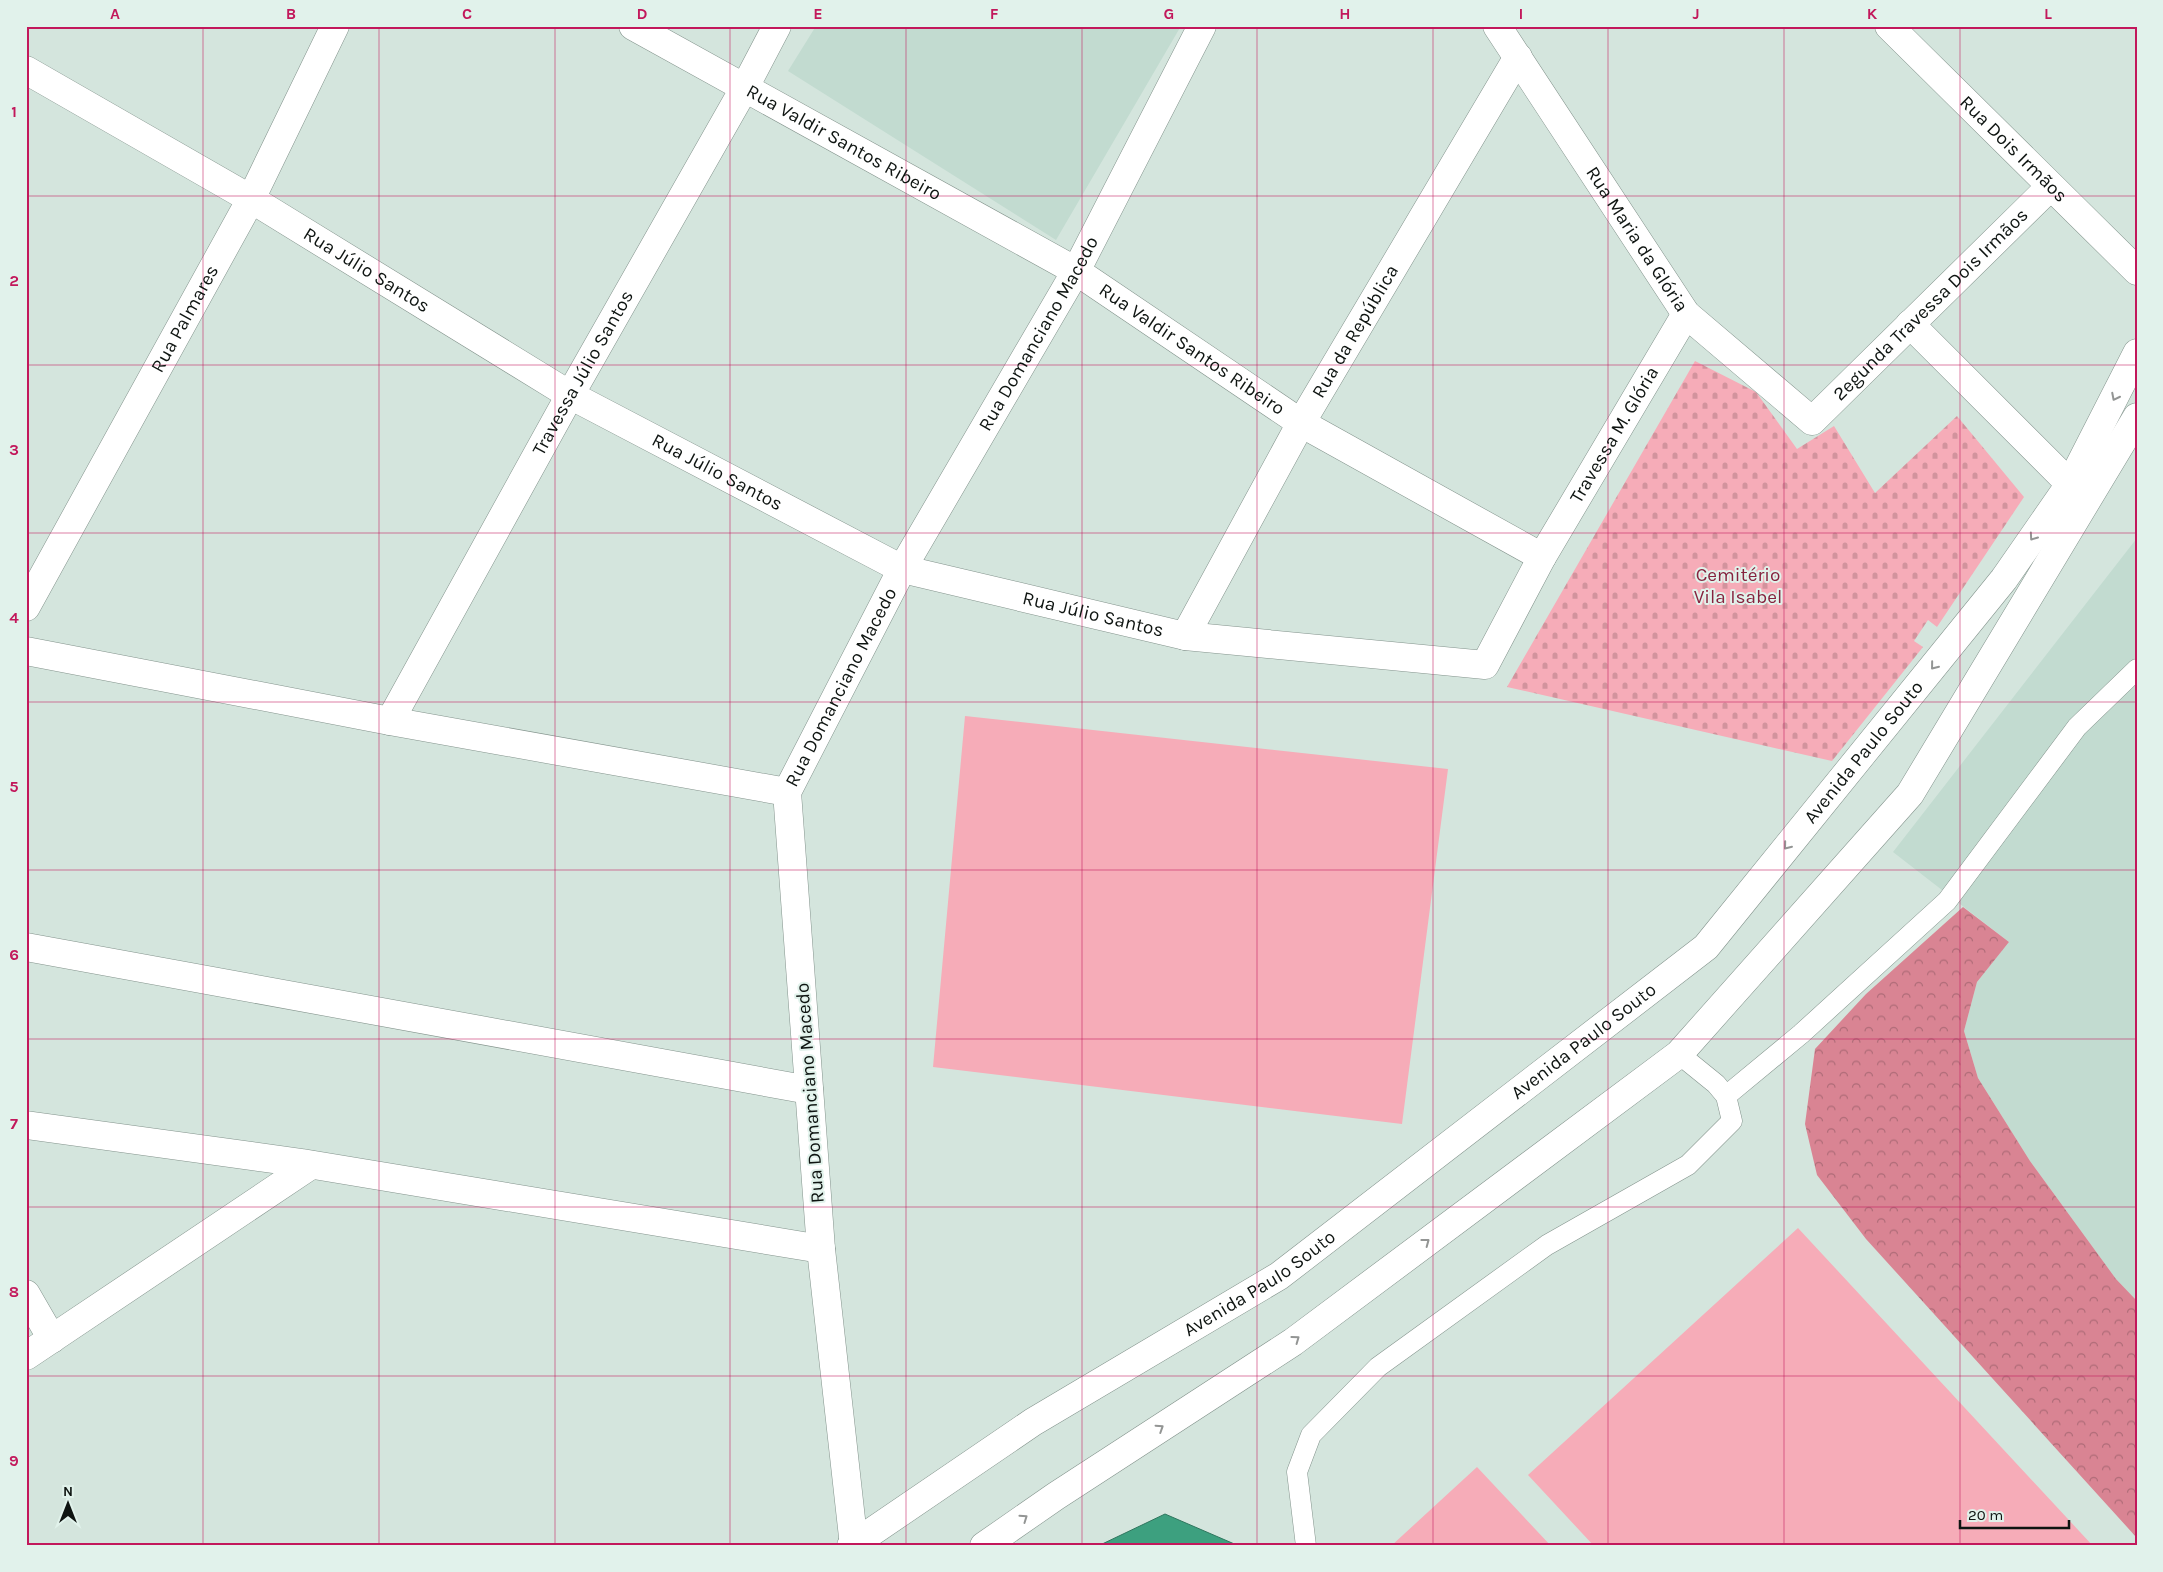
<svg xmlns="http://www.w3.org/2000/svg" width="2163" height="1572" viewBox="0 0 2163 1572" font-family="Karla,sans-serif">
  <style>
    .built { fill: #c2dbd0 }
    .grass { fill: #f6acb8 }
    .forest { fill: url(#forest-crowns) }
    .cemetery { fill: url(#cemetery-stones) }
    .water { fill: #3da07f; stroke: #2f765e }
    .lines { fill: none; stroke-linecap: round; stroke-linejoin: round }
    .service-casing { stroke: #83938c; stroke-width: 21 }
    .minor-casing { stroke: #83938c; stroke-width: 29 }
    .tertiary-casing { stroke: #83938c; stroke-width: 29 }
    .service { stroke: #fff; stroke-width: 20 }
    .minor { stroke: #fff; stroke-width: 28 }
    .tertiary { stroke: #fff; stroke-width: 28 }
    .oneway { stroke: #939594 }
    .grid { fill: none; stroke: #c2185b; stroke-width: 1; stroke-opacity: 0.55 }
    .labels { text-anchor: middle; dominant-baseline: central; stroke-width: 4; stroke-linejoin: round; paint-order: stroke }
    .street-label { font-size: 19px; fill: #0e1411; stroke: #e1f2eb }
    .park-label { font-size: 19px; fill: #86223e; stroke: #e1f2eb }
    .neatline { fill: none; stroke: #c2185b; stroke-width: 2 }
    .grid-label { font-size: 16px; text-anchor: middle; font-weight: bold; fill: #c2185b }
  </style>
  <defs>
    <pattern id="forest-crowns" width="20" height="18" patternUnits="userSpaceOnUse" patternTransform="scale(1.25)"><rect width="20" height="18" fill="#d98493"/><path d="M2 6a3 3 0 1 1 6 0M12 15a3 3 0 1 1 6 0" fill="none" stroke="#ae6b77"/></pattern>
    <pattern id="cemetery-stones" width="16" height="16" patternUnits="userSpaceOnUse" patternTransform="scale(1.25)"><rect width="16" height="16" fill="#f6acb8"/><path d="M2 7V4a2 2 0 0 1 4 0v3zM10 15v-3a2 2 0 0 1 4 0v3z" fill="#d2939d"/></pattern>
  </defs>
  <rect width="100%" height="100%" fill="#d4e5dd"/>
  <!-- built -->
  <path class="built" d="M816,26H1181L1056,240L788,71Z
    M2137,538V1301L2116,1279L2030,1161L1978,1078L1964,1031L1977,982L2009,942L1893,852Z"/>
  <!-- grass -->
  <path class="grass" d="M965,716L1448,769L1402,1124L933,1067Z
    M1798,1228L2093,1546H1594L1528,1475Z
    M1477,1467L1551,1546H1391Z"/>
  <!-- forest -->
  <path class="forest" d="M1963,907L2009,942L1977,982L1964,1031L1978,1078L2030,1161L2116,1279L2137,1301V1538L1866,1239L1817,1175L1805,1124L1815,1049L1866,994Z"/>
  <!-- cemetery -->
  <path class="cemetery" d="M1695,361L1756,392L1797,449L1834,426L1875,493L1957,416L2024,497L1937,627L1928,620L1914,641L1923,647L1832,761L1507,687Z"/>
  <!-- water -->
  <path class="water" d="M1165,1514L1239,1546H1098Z"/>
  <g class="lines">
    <!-- service casing -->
    <g class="service-casing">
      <path id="service" d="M1726,1096L1801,1034L1947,901L2077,727L2137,669
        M1306,1546L1297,1472L1311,1435L1378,1367L1547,1245L1688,1165L1732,1121L1726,1096L1716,1084L1679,1054"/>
    </g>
    <!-- minor casing -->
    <g class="minor-casing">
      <g id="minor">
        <path id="s1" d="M633,26L1076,271L1301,423L1542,557"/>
        <path id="s2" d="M1497,26L1686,314L1812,421L2050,187"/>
        <path id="s3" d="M1889,26L2137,271"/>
        <path id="s4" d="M26,70L251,199L570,395L902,569L1185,636L1485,665L1542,557L1686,314"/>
        <path d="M1910,324L2070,484"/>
        <path id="s5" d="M26,607L251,199L335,26"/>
        <path id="s6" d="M1185,636L1301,423L1518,57"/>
        <path d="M26,651L390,721L787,792"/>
        <path id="s7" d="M390,721L570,395L745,87L777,26"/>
        <path d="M26,947L809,1090"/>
        <path d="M26,1125L302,1163L821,1249"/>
        <path d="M26,1294L52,1339"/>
        <path d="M26,1356L311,1165"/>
        <path id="s8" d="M854,1546L821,1249L787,792L902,569L1076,271L1202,26"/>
      </g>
    </g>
    <!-- tertiary casing -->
    <g class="tertiary-casing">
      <g id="tertiary">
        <path id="s9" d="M851,1546L1033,1422L1279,1276L1706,947L2004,579L2070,484L2137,353"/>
        <path d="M984,1546L1056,1496L1293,1342L1679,1054L1910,794L2137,417"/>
      </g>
    </g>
    <!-- service -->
    <use href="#service" class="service"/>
    <!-- minor -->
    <use href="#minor" class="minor"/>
    <!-- tertiary -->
    <use href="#tertiary" class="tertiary"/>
  </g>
  <!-- one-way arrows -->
  <defs><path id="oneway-chevron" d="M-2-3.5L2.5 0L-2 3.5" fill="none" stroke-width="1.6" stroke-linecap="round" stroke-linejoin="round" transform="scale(1.25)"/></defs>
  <g class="oneway">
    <use href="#oneway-chevron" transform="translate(2115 397) rotate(117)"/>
    <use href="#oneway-chevron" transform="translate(2033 537) rotate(125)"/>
    <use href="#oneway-chevron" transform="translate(1934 666) rotate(129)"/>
    <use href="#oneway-chevron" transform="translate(1787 846) rotate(129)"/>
    <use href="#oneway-chevron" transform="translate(1426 1242) rotate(-37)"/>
    <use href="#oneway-chevron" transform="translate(1296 1339) rotate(-36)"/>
    <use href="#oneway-chevron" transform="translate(1160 1428) rotate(-33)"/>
    <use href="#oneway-chevron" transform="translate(1024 1518) rotate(-35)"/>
  </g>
  <!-- grid -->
  <path class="grid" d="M203,26V1546M379,26V1546M555,26V1546M730,26V1546M906,26V1546M1082,26V1546M1257,26V1546M1433,26V1546M1608,26V1546M1784,26V1546M1960,26V1546M26,196H2137M26,365H2137M26,533H2137M26,702H2137M26,870H2137M26,1039H2137M26,1207H2137M26,1376H2137"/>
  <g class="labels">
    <!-- street labels -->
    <g class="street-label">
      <text stroke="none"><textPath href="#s1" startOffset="241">Rua Valdir Santos Ribeiro</textPath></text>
      <text stroke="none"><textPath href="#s3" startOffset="175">Rua Dois Irmãos</textPath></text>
      <text stroke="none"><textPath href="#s2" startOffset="255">Rua Maria da Glória</textPath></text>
      <text stroke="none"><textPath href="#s4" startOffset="395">Rua Júlio Santos</textPath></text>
      <text stroke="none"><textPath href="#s2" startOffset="676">2egunda Travessa Dois Irmãos</textPath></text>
      <text stroke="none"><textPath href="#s5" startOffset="329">Rua Palmares</textPath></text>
      <text stroke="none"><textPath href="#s6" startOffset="349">Rua da República</textPath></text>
      <text stroke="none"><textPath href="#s8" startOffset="1280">Rua Domanciano Macedo</textPath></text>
      <text stroke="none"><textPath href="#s1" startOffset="646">Rua Valdir Santos Ribeiro</textPath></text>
      <text stroke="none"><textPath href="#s7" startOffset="398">Travessa Júlio Santos</textPath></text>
      <text stroke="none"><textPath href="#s4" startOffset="1865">Travessa M. Glória</textPath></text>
      <text stroke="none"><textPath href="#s4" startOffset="800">Rua Júlio Santos</textPath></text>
      <text stroke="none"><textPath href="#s4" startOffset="1205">Rua Júlio Santos</textPath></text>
      <text stroke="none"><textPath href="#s8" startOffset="875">Rua Domanciano Macedo</textPath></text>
      <text stroke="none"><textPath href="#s9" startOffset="1296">Avenida Paulo Souto</textPath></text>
      <text stroke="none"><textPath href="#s9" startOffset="891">Avenida Paulo Souto</textPath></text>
      <text transform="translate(810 1093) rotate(-94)">Rua Domanciano Macedo</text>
      <text stroke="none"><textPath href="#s9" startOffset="486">Avenida Paulo Souto</textPath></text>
    </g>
    <!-- park labels -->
    <g class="park-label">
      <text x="1738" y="575">Cemitério<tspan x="1738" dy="22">Vila Isabel</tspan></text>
    </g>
  </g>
  <!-- border -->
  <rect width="2163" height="1572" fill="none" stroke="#e1f2eb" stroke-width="55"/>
  <!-- north arrow -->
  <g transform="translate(68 1504)" stroke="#e1f2eb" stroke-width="4" paint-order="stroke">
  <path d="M0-4L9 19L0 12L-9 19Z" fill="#0e1411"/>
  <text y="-8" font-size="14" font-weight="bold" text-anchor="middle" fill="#0e1411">N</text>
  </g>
  <!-- scale -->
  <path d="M1960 1520v8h109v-8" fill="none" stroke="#0e1411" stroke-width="2.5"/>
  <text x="1968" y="1520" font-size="15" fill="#0e1411" stroke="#e1f2eb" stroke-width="4" paint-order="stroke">20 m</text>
  <rect x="28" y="28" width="2108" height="1516" class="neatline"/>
  <g class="grid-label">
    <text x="115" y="19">A</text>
    <text x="291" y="19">B</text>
    <text x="467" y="19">C</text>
    <text x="642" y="19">D</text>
    <text x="818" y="19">E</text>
    <text x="994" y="19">F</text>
    <text x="1169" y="19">G</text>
    <text x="1345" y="19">H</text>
    <text x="1521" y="19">I</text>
    <text x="1696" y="19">J</text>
    <text x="1872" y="19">K</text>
    <text x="2048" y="19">L</text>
    <text x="14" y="117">1</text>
    <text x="14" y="286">2</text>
    <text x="14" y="455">3</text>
    <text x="14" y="623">4</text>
    <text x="14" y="792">5</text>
    <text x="14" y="960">6</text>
    <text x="14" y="1129">7</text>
    <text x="14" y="1297">8</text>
    <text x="14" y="1466">9</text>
  </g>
</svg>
